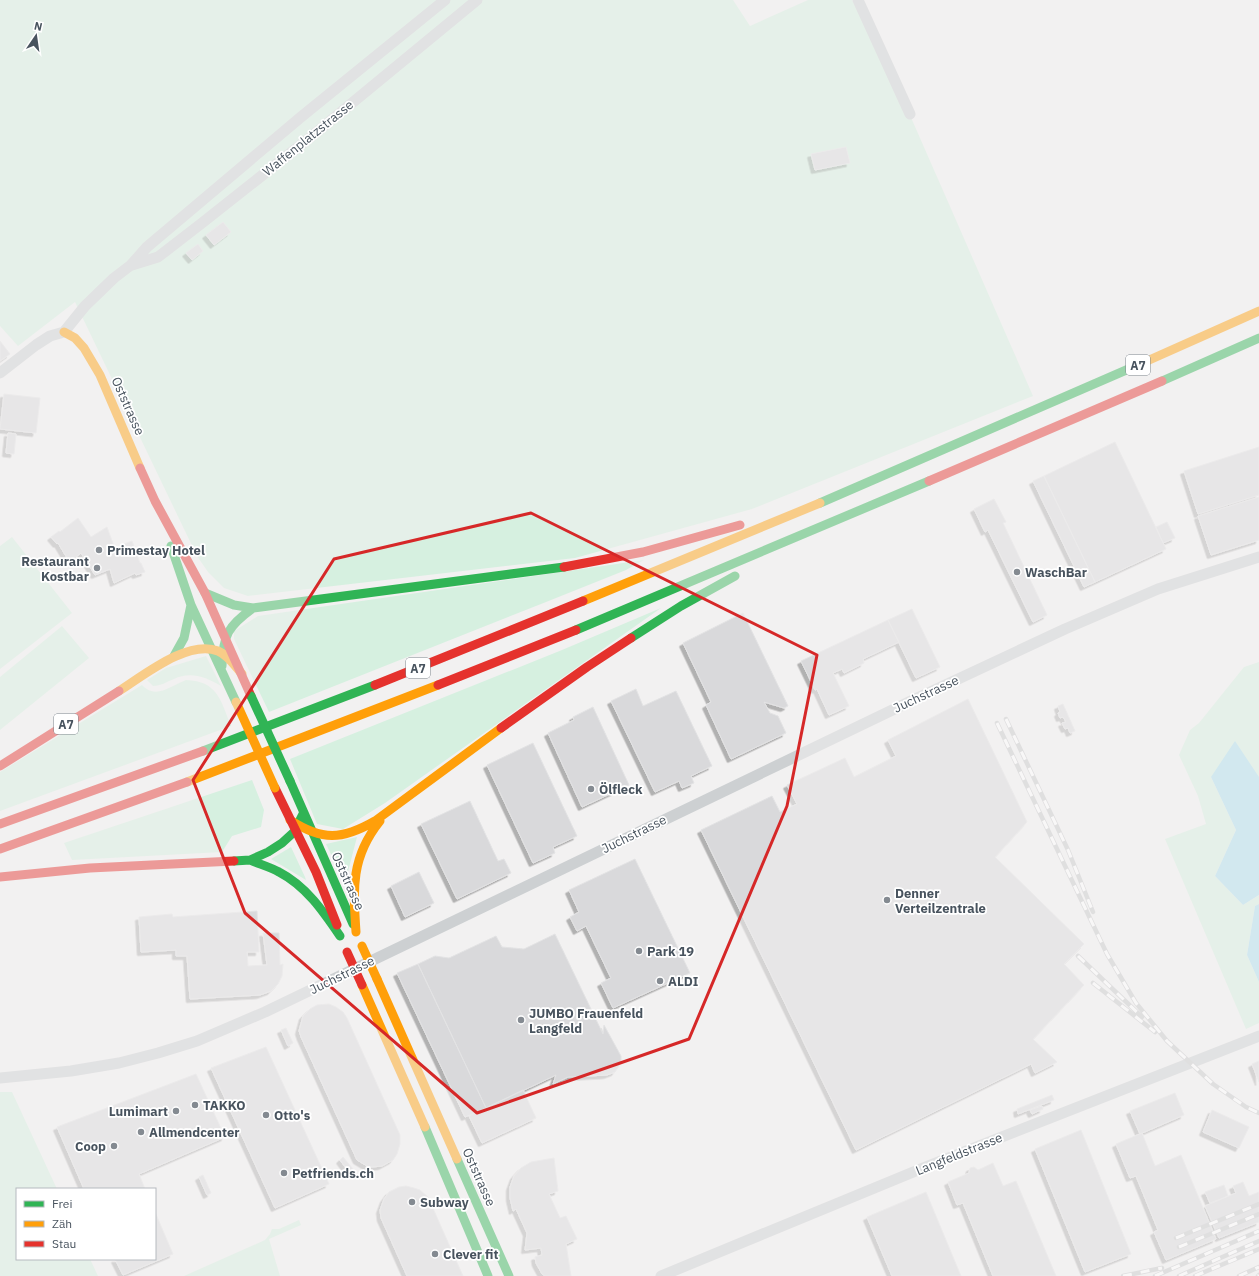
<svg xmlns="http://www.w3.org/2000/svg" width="1259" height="1276" viewBox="0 0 1259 1276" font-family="'IBM Plex Sans',sans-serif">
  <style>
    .green { fill: #d6f0e0 }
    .water { fill: #acdeed }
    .building { fill: #d9d9db; stroke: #e3e3e4; filter: url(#shadow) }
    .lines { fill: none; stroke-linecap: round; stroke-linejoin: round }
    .street { stroke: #cdd0d2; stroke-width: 11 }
    .fast { stroke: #30b455; stroke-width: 9 }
    .slow { stroke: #ff9f0a; stroke-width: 9 }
    .jam { stroke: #e5322d; stroke-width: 9 }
    .rail-casing { stroke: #c8c9cb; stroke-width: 4.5 }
    .rail { stroke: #fff; stroke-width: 3; stroke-dasharray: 9; stroke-linecap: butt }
    .fast-bridge { stroke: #30b455; stroke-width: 9 }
    .slow-bridge { stroke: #ff9f0a; stroke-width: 9 }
    .jam-bridge { stroke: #e5322d; stroke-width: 9 }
    .marked { fill: none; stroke: #d62828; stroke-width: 3; stroke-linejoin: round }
    .poi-dot { fill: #848a91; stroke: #fff; stroke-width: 1.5 }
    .labels { text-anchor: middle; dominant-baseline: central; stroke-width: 3.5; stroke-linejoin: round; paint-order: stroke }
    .shield { fill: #fff; stroke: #7f878e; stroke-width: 1 }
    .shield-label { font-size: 12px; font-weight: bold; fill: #48535e }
    .street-label { font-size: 13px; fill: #48535e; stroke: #fff }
    .poi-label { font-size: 13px; font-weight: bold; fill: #48535e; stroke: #fff; text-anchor: start }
  </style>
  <defs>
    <filter id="shadow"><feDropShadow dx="-3.5" dy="3.5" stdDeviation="0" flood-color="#0004"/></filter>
  </defs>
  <rect width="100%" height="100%" fill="#f2f1f1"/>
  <!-- green -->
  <path class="green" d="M0,0H733L750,26L808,0H852L899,90L1033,396L752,509L575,558L248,596L224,588L208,572L197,556L75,302L18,346L0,326Z
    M12,537L72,613L0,669V546Z
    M644,560L626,570L541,604L269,712L234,639V631L258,616Z
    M661,608L385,803L343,829L317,824L290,759L562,650Z
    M62,626L89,658L0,730V677Z
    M206,656L221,686C206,677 190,671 174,679C166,682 161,686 153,686L147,680L166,668Z
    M1259,662V777H1211L1236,830L1215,876L1243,905L1259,895V904L1255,906L1247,955L1259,982V1023L1246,1029L1165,839L1206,824L1198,796L1179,755L1190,730L1199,723L1244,667Z
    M186,680C218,681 221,701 231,726L0,811V772L142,685C156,700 170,686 186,680Z
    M252,780L264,810L261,827L232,836L222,852L72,860L64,843Z
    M357,837L345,883L326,844Z
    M291,847L305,877L306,880L271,859Z
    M0,1092H12L57,1189H17V1259H90L98,1276H0Z
    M299,1220L301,1225L269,1239L280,1276H184L265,1240L270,1234L272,1229H279Z"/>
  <!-- water -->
  <path class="water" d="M1235,741L1259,777V895L1243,905L1215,876L1236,830L1211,777Z
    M1259,904V982L1247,955L1255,906Z"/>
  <!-- building -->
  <path class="building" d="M846,147L850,163L815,170L811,154Z
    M223,222L231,232L214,245L206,235Z
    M198,244L203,251L192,260L186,253Z
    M0,341L10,354L0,361Z
    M4,394L40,398L36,433L0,429Z
    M8,433L16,434L14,454L6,453Z
    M1115,442L1166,549L1095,582L1044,476Z
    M1259,447V495L1198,514L1184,471Z
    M1044,476L1095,582L1084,587L1033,481Z
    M1259,497V540L1211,555L1198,516Z
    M994,499L1006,522L1003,523L1047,615L1033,622L988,530L985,532L974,509Z
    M78,518L91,537L107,527L115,549L125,546L124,544L132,541L140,563H141L145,572L136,575L135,573L114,583L110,569L95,575L81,553L76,557L77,558L70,563L58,543L57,544L51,537L59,531L60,532Z
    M1167,522L1175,538L1163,543L1156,527Z
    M912,609L940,667L916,678L888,620Z
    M743,613L788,706L784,708L764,702L770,713L778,716L786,733L731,759L706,705L711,702L683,643Z
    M888,620L899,642L863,659L864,663L844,673L842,669L833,673L849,706L829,715L817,689L815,690L801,661Z
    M636,689L643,706L676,691L712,766L691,776L694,783L682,788L679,781L655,792L611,701Z
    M968,699L1027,822L995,857L1084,944L1064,964L1084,985L1033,1039L1057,1062L1035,1073L1031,1064L856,1150L701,830L772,796L780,812L797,804L787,785L845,758L854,777L896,756L888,740Z
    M1063,704L1075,731L1070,733L1068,728L1065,729L1062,723L1066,722L1063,717L1060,718L1058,713L1060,712L1058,706Z
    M593,707L629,785L582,807L548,733L574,720L573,717Z
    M533,743L577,836L553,847L555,853L533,863L487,765Z
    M470,801L498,861L504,859L511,873L457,899L421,824Z
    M635,859L690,973L613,1008L601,983L611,978L586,926L577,931L570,917L579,912L569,890Z
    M419,872L434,903L405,917L391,886Z
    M257,911L259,952H247L248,966L267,965L263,933H279L280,965L283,964L282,976L278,984L271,991L260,995L190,999L187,956H176V950L141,952L139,917L172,914L173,917Z
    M555,934L603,1034L604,1025L621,1056V1063L615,1072L607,1075L568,1077L553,1084L556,1075L486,1108L418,964L435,956L449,958L496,936L502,947L524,949Z
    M418,964L486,1108L465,1117L397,973Z
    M329,1004L336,1007L343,1012L347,1018L400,1135V1144L397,1154L393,1160L382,1166L372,1167L367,1166L357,1160L301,1037L299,1031L303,1016L310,1009L317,1005Z
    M286,1028L293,1043L288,1046L281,1030Z
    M266,1047L329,1184L275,1208L211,1068Z
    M1259,1061V1082L1252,1064Z
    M196,1074L225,1137L139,1174L145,1189H84L57,1127Z
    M523,1090L536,1118L482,1143L469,1116Z
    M1175,1093L1184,1115L1140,1134L1130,1111Z
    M1052,1095L1054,1100L1018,1114L1017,1109Z
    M1042,1106L1043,1109L1032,1114L1030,1110Z
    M1212,1110L1249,1127L1239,1148L1203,1132Z
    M1081,1130L1131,1254L1085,1272L1035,1149Z
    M1142,1133L1155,1166L1181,1155L1216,1239L1166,1260L1154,1232L1158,1230L1136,1176L1130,1178L1116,1144Z
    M343,1157L353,1169L349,1172L340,1160Z
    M554,1158L558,1191L549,1194L560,1218L566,1216L577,1239L566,1244L571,1276H545L542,1274L536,1263L535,1257L542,1255L541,1248L525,1250L527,1233L516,1209L513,1211L510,1198V1187L514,1176L521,1168L531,1162Z
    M993,1163L1003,1186L1016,1181L1056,1276H993L963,1203L957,1205L948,1182L969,1173L970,1168L974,1167L978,1170Z
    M203,1175L211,1193L207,1195L199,1177Z
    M1243,1182L1249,1196L1259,1192V1222L1219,1238L1205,1206L1236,1193L1233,1186Z
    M1224,1185L1228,1196L1210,1203L1205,1192Z
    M406,1186L414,1188L420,1190L428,1197L463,1276H407L381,1218L380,1210L384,1199L389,1192L399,1187Z
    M926,1192L961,1276H892L867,1217Z
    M155,1212L173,1254L123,1275L115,1259H155Z"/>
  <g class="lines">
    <!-- street -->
    <path class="street" d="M858,0L910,114
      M132,265L158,257L202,223L312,136L477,0
      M0,373L36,345L50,336L64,332L85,306L114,278L131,265L147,247L301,117L445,0
      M0,1078L71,1071L119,1063L158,1053L197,1041L265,1012L909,702L1065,629L1158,589L1259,557
      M661,1276L923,1168L1259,1036"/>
    <!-- fast -->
    <path class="fast" d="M1162,381L1259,338
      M820,503L1147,361
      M171,546L191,605L236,702
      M205,593L234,605L253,608L564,567
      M576,630L929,481
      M631,638L681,606L735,576
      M174,656L184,638L191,605
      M222,666C223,635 228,626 253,608
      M203,751L375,685
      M290,781L353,924
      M250,860C259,864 270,867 279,872C306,886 323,911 340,936
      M234,861L250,860L268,852L282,843L294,832L303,814
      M425,1127L488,1276
      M457,1159L509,1276"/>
    <!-- slow -->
    <path class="slow" d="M64,332L75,338L84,348L100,375L140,468
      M1147,361L1259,311
      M583,601L820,503
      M119,691C143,676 188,639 218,651C228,655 235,666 242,674
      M187,782L438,685
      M290,820C322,841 342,840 375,821L501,728
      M356,932C353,888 351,857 380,821
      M377,979L457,1159
      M362,985L425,1127"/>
    <!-- jam -->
    <path class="jam" d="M140,468L155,501L205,593L251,696
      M929,481L1162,381
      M564,567L643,552L740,525
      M375,685L583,601
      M438,685L576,630
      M501,728L587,667L631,638
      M0,766L119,691
      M275,788L316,872L337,925
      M0,824L203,751
      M0,849L187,782
      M0,877L90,868L234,861"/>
    <!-- rail casing -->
    <g class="rail-casing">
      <path id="rail" d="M1006,719L1068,850L1093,912
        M997,723L1107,954L1136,1003L1167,1041L1213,1084L1246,1107L1259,1113
        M1078,956L1142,1017
        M1093,983L1155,1032
        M1176,1238L1259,1204
        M1179,1247L1259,1214
        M1123,1276L1162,1268
        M1155,1276L1259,1231
        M1179,1276L1259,1241
        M1195,1276L1259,1249
        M1239,1276L1259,1267
        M1258,1276L1259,1275"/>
    </g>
    <!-- rail -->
    <use href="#rail" class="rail"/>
    <!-- fast-bridge -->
    <path class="fast-bridge" d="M251,696L290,781"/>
    <!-- slow-bridge -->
    <path class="slow-bridge" d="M236,702L275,788
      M362,946L377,979"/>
    <!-- jam-bridge -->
    <path class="jam-bridge" d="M347,952L362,985"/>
  </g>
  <!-- marked area -->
  <path d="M0 0H1259V1276H0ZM531,513L817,655L787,806L689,1039L477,1113L245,913L193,780L334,559Z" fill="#f2f1f1" fill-opacity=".55" fill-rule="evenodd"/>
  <path class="marked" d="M531,513L817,655L787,806L689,1039L477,1113L245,913L193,780L334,559Z"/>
  <!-- markers -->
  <g class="poi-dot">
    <circle cx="99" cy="550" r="4"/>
    <circle cx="97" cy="568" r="4"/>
    <circle cx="1017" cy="572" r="4"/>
    <circle cx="591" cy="789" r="4"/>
    <circle cx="887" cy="900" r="4"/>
    <circle cx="639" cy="951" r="4"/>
    <circle cx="660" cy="981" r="4"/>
    <circle cx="521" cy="1020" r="4"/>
    <circle cx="195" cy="1105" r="4"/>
    <circle cx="176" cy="1111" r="4"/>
    <circle cx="266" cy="1115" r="4"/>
    <circle cx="141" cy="1132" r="4"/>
    <circle cx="114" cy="1146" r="4"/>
    <circle cx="284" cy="1173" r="4"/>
    <circle cx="412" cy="1202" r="4"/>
    <circle cx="435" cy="1254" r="4"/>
  </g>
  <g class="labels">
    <!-- shield labels -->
    <g class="shield">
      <rect x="1126" y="355" width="24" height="20" rx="3"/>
      <rect x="406" y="658" width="24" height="20" rx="3"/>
      <rect x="54" y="714" width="24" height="20" rx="3"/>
    </g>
    <g class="shield-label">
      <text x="1138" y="365">A7</text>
      <text x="418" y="668">A7</text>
      <text x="66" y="724">A7</text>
    </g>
    <!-- street labels -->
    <g class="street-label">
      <text transform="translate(308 138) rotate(-39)">Waffenplatzstrasse</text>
      <text transform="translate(128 406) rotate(66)">Oststrasse</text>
      <text transform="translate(926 694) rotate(-25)">Juchstrasse</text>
      <text transform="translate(634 834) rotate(-26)">Juchstrasse</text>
      <text transform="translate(348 881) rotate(66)">Oststrasse</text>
      <text transform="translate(342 975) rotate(-26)">Juchstrasse</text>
      <text transform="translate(959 1154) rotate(-22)">Langfeldstrasse</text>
      <text transform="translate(479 1177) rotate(66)">Oststrasse</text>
    </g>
    <!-- poi labels -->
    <g class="poi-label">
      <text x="107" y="550">Primestay Hotel</text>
      <text x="89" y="561" text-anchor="end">Restaurant<tspan x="89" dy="15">Kostbar</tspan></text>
      <text x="1025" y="572">WaschBar</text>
      <text x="599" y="789">Ölfleck</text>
      <text x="895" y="893">Denner<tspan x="895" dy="15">Verteilzentrale</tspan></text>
      <text x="647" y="951">Park 19</text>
      <text x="668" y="981">ALDI</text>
      <text x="529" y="1013">JUMBO Frauenfeld<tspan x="529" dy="15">Langfeld</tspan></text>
      <text x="203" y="1105">TAKKO</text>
      <text x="168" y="1111" text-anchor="end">Lumimart</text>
      <text x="274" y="1115">Otto's</text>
      <text x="149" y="1132">Allmendcenter</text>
      <text x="106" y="1146" text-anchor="end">Coop</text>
      <text x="292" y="1173">Petfriends.ch</text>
      <text x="420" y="1202">Subway</text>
      <text x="443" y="1254">Clever fit</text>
    </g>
  </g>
  <!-- legend -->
  <rect x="16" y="1188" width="140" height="72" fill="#ffffff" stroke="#b6babf"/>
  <rect x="24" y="1201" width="20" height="6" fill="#30b455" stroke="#b6babf"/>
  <text x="52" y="1208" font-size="12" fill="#48535e">Frei</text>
  <rect x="24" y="1221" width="20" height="6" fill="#ff9f0a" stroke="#b6babf"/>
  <text x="52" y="1228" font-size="12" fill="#48535e">Zäh</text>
  <rect x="24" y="1241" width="20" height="6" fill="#e5322d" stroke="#b6babf"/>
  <text x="52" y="1248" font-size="12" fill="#48535e">Stau</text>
  <!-- north arrow -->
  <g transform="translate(36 36) rotate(13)" stroke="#ffffff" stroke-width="3" paint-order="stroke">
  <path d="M0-3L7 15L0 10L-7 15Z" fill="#48535e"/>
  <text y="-6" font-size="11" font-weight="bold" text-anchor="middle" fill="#48535e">N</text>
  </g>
</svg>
